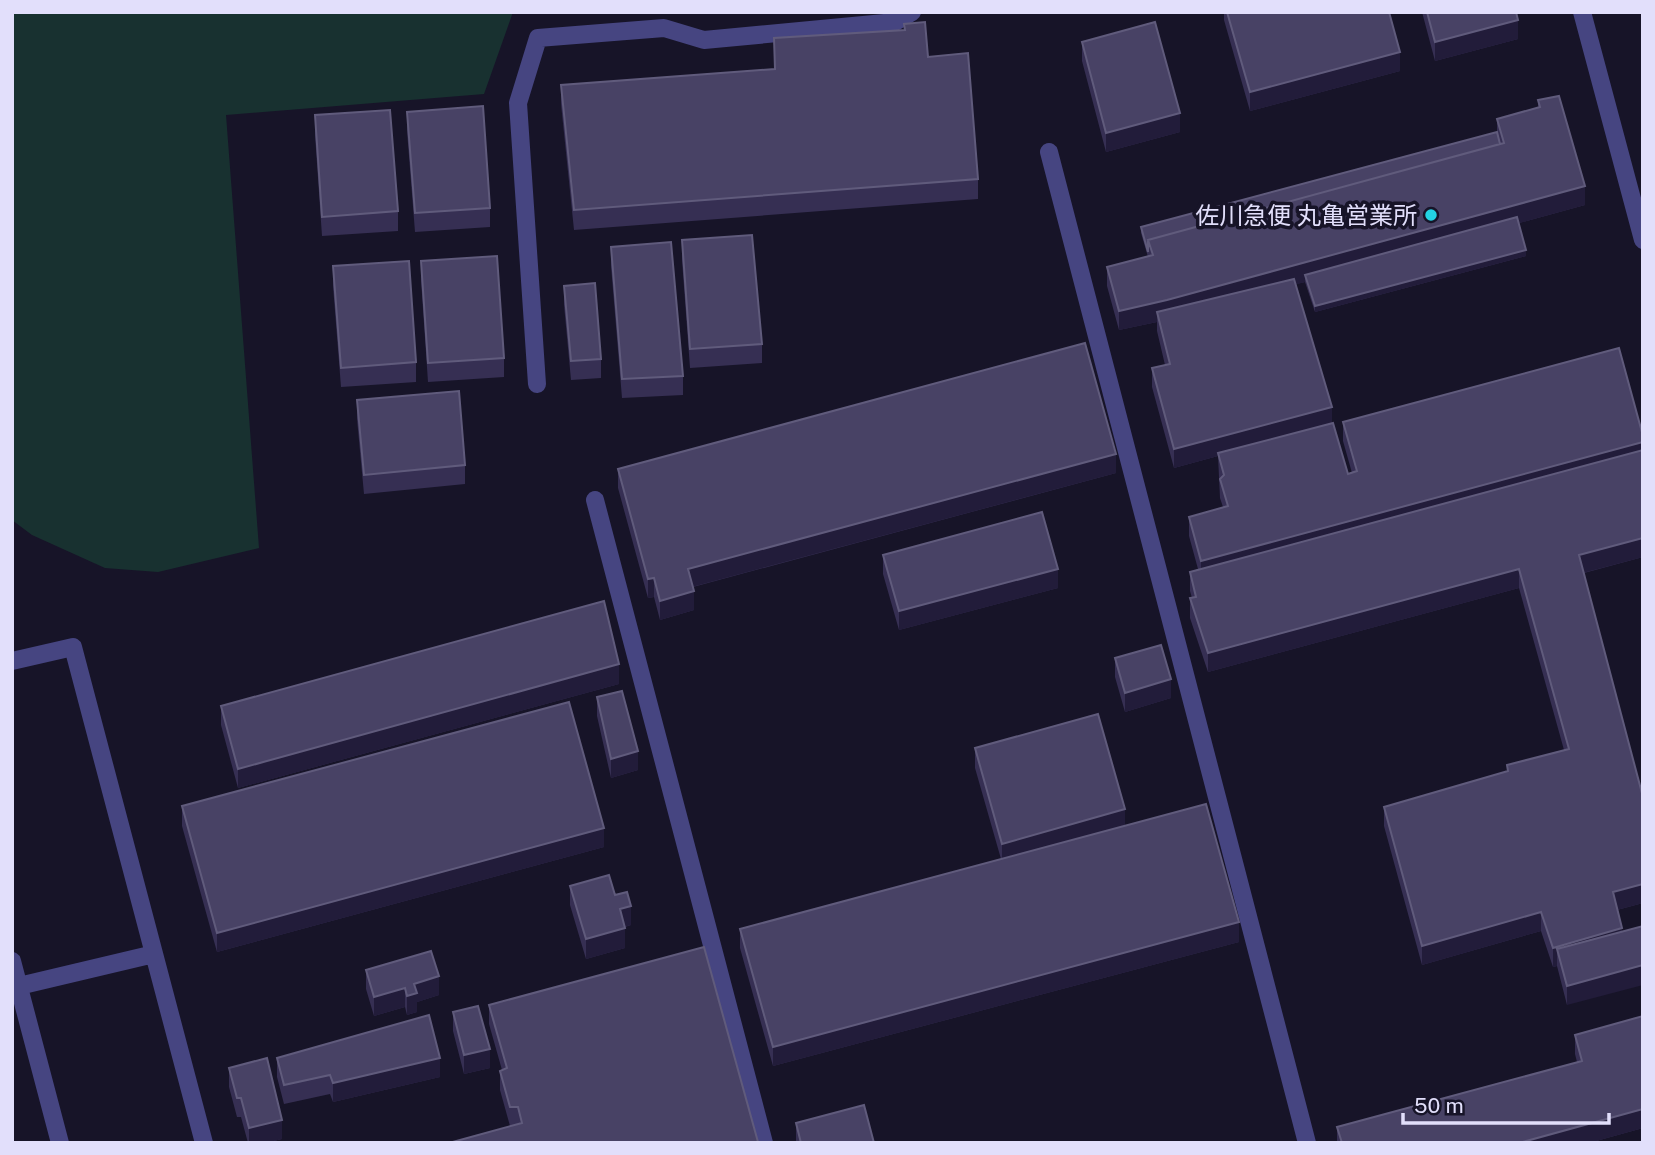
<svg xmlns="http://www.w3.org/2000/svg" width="1655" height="1155" viewBox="0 0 1655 1155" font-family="'Public Sans','Noto Sans JP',sans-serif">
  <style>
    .green { fill: #183130 }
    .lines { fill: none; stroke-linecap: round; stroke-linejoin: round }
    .minor { stroke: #464581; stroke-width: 18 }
    .wall { fill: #362f53 }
    .shaded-wall { fill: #221c3a }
    .building { fill: #484265; stroke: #605b7c; stroke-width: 2 }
    .poi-dot { fill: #23d3e3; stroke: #171428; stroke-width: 2.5 }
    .labels { text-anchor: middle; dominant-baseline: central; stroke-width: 7; stroke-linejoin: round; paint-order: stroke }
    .poi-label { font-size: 24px; fill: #e2dffb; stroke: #171428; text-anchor: end }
  </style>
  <rect width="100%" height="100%" fill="#171428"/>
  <!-- green -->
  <path class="green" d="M12,12H513L484,94L226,115L259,548L158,572L105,568L32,535L12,520Z"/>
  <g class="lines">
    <!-- minor -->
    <path class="minor" d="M1582,12L1643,240
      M1049,152L1307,1143
      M537,384L518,103L538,38L664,28L704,40L895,22L912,12
      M595,500L764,1143
      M12,661L73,647L204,1143
      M12,961L60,1143
      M19,986L154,954"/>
  </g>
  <!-- wall -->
  <path class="wall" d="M1224,12H1389L1400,71L1250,111L1224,20Z
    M1422,12H1516L1518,39L1435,61Z
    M1082,42L1180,132L1106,152L1082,61Z
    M928,57L978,179V199L574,230L561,104V85Z
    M1538,100L1585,205L1519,223L1526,256L1315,312L1305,282L1296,284L1332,423L1348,474L1352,473L1343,441V422L1643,436V557L1584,573L1643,903L1617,910L1567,1005L1557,966L1553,967L1541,931L1422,965L1384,826V807L1507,771V765L1564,750L1519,588L1208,672L1190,618V598H1192L1190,591V572L1198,569L1189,536V517L1223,507L1220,498L1218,456L1174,468L1152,387V368L1165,365L1157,331V322L1119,330L1107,286V267L1148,257L1141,233V227L1497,132V119L1538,108Z
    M407,112L490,208V227L415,232L407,131Z
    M315,115L398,211V231L322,236L315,135Z
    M682,240L762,344V363L690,368L682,260Z
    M611,247L683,376V395L622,398L611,266Z
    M421,261L504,358V377L428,382L421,280Z
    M333,266L416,362V382L341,387L333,286Z
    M564,286L601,359V378L571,380L564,305Z
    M357,400L465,465V484L364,494L357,419Z
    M618,469L1116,473L693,587L694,610L660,620L654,597L648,598L618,488Z
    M883,555L1058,588L899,630L883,574Z
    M1115,658L1171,698L1125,712L1115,677Z
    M619,684L238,788L221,725V706Z
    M597,697L638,770L611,778L597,716Z
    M975,748L1125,826L1239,942L773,1066L740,948V929L1001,859L975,768Z
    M182,806L604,847L217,952L182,826Z
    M570,886L615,895L631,925L625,927V948L586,959L570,905Z
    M366,970L439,995L417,1002V1012L407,1015L405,1007L374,1016L366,989Z
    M489,1005L758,1143L510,1126L500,1090V1071L502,1070L489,1024Z
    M453,1012L490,1068L464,1074L453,1031Z
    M1643,1016V1128L1589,1143H1337V1127L1577,1062L1575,1054V1035Z
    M277,1058L440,1077L333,1102L330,1094L284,1104L277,1077Z
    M229,1068L282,1139L265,1143H248L241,1117H237L229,1087Z
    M796,1123L874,1143H796Z"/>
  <!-- shaded-wall -->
  <path class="shaded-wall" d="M1518,20V39L1435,61V42Z
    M1400,52V71L1250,111V92Z
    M1180,113V132L1106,152V133Z
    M1585,186V205L1307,281L1305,275V282L1167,320L1157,312V322L1119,330V311Z
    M1526,250V256L1315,312V306Z
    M1332,407V427L1218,453V456L1174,468V449Z
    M1643,442V461L1201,580V561Z
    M1116,454V473L688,588V569Z
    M1643,538V557L1579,574V555Z
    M1058,569V588L899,630V611Z
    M1519,569V588L1208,672V653Z
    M654,578V597L648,598V579Z
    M694,591V610L660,620V601Z
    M619,664V684L238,788V769Z
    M1171,679V698L1125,712V693Z
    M638,751V770L611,778V759Z
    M1125,809V829L1002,863V844Z
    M604,828V847L217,952V933Z
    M1643,884V903L1613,911V892Z
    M631,906V925L620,928V909Z
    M1541,912V931L1422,965V946Z
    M1239,922V942L773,1066V1047Z
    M625,928V948L586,959V939Z
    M1622,928V947L1557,949V966L1553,967V948Z
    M1643,965V985L1567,1005V986Z
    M439,976V995L417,1002V1012L407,1015V996L414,984Z
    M405,988V1007L374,1016V997Z
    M490,1049V1068L464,1074V1055Z
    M440,1058V1077L333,1102V1083Z
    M1643,1109V1128L1589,1143H1519Z
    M282,1120V1139L265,1143H249V1128Z"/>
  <!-- building -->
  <path class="building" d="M1227,12H1389L1400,52L1250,92Z
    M1427,12H1516L1518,20L1435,42Z
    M925,22L928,57L968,53L978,179L574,210L561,85L775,69L774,38L905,30L904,24Z
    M1155,22L1180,113L1106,133L1082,42Z
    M1559,96L1585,186L1167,300L1119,311L1107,267L1153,255L1148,240L1504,143L1497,119L1540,107L1538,100Z
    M483,106L490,208L415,213L407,112Z
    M390,110L398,211L322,217L315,115Z
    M1497,132L1500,144L1148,240V252L1141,227Z
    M1517,217L1526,250L1315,306L1305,275Z
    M752,235L762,344L690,349L682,240Z
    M671,242L683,376L622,379L611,247Z
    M497,256L504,358L428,363L421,261Z
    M409,261L416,362L341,368L333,266Z
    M1294,279L1332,407L1174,449L1152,368L1170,364L1157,312Z
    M595,283L601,359L571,361L564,286Z
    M1085,343L1116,454L688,569L694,591L660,601L654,578L648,579L618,469Z
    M1619,348L1643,436V442L1201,561L1189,517L1228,506L1220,479L1224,475L1218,453L1333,423L1348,474L1357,471L1343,422Z
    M459,391L465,465L364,475L357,400Z
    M1643,450V538L1579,555L1643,797V884L1613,892L1622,928L1553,948L1541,912L1422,946L1384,807L1508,771L1507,765L1569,749L1519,569L1208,653L1190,598L1196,597L1190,572Z
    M1042,512L1058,569L899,611L883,555Z
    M604,601L619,664L238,769L221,706Z
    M1161,645L1171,679L1125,693L1115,658Z
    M622,691L638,751L611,759L597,697Z
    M569,702L604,828L217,933L182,806Z
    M1098,714L1125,809L1002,844L975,748Z
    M1206,804L1239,922L773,1047L740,929Z
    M609,875L615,895L627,892L631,906L620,909L625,928L586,939L570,886Z
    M1643,926V965L1567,986L1557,949Z
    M704,947L758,1142L449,1143L522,1123L518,1107H510L500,1071L507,1068L489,1005Z
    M431,951L439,976L414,984L417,993L407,996L405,988L374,997L366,970Z
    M478,1006L490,1049L464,1055L453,1012Z
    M429,1015L440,1058L333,1083L330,1075L284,1085L277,1058Z
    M1643,1016V1109L1519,1143H1342L1337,1127L1582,1061L1575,1035Z
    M267,1058L282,1120L249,1128L241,1098H237L229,1068Z
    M864,1105L874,1143H801L796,1123Z"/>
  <!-- markers -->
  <circle class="poi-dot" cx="1431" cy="215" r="7"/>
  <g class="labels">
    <!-- poi labels -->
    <g class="poi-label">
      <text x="1417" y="215">佐川急便 丸亀営業所</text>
    </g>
  </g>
  <!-- border -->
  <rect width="1655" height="1155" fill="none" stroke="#e2dffb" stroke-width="28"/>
  <!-- scale -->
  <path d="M1403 1113v10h206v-10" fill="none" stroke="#e2dffb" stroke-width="3.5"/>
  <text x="1414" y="1113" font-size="21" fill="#e2dffb" stroke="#171428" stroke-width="5" paint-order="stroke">50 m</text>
</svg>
